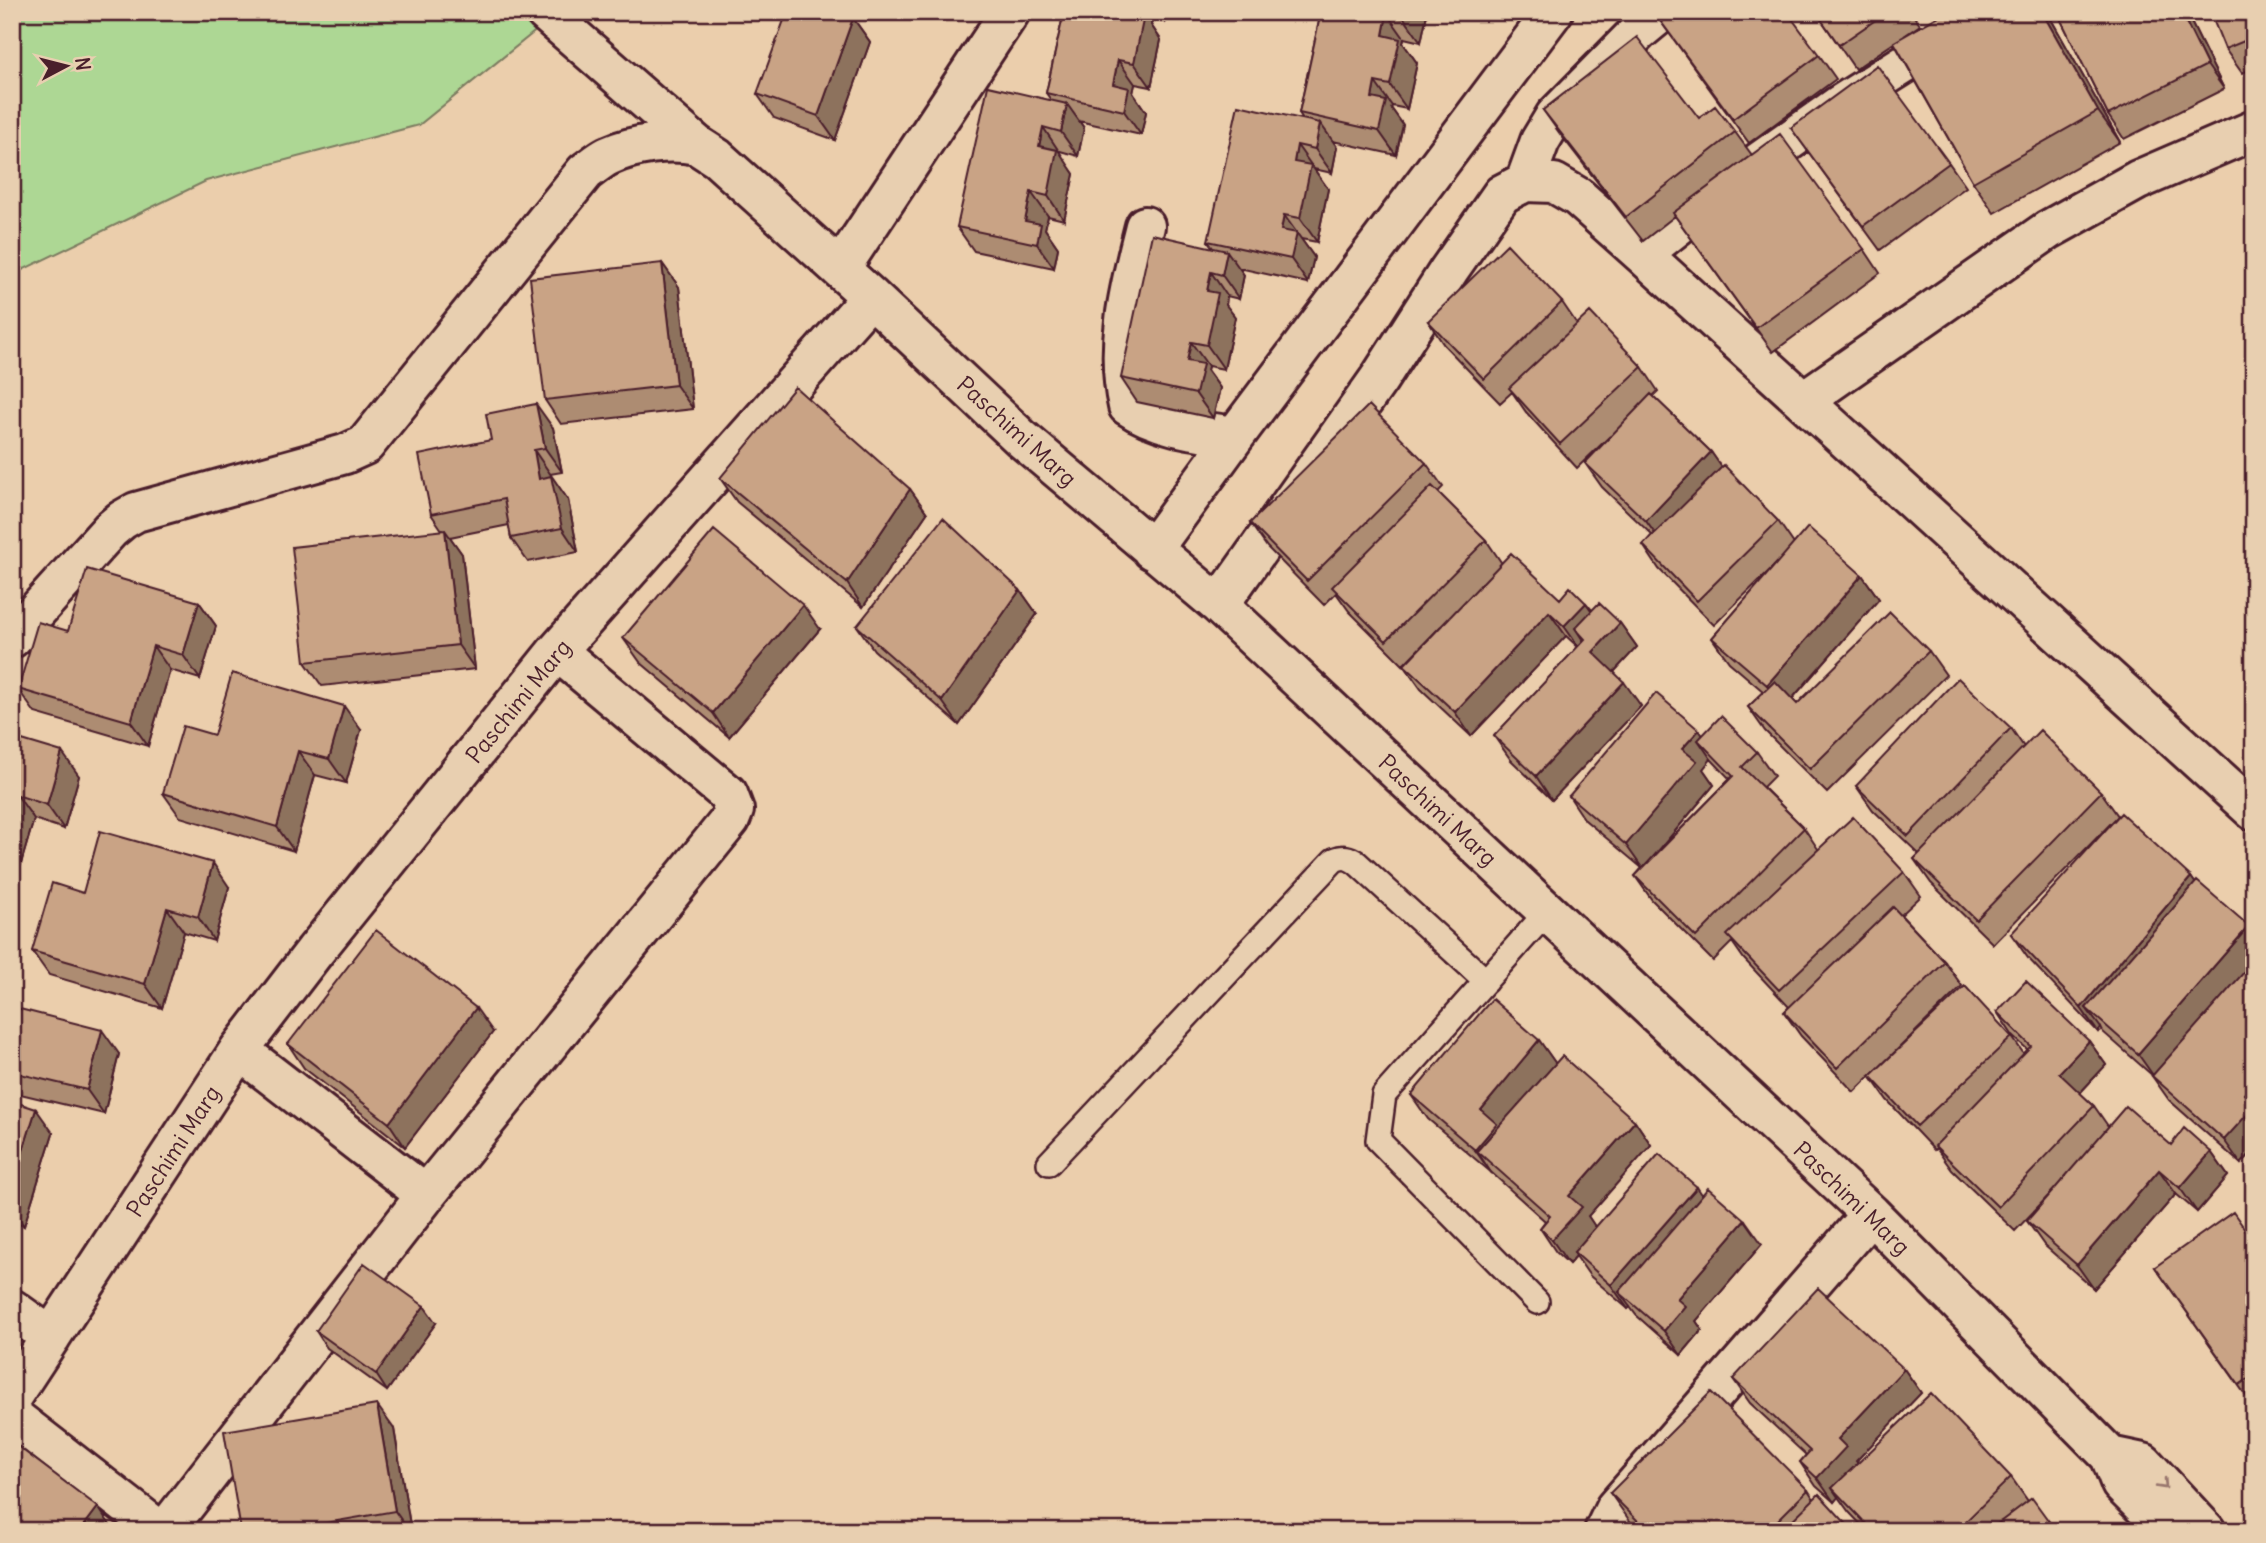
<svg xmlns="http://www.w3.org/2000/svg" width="2266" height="1543" viewBox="0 0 2266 1543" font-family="Delius,sans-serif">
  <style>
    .green { fill: #add794; stroke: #7c7b60; stroke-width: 2 }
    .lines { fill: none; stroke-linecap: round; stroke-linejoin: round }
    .lane-casing { stroke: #4a1f2b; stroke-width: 28 }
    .street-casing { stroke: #4a1f2b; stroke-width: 44 }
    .lane { stroke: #e8cfb0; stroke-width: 23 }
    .street { stroke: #e8cfb0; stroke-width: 38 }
    .wall { fill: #ad8c72; stroke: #4a1f2b; stroke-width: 2; fill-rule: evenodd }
    .shaded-wall { fill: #8d725d; stroke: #4a1f2b; stroke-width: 2 }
    .building { fill: #c9a385; stroke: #4a1f2b; stroke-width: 2 }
    .oneway { stroke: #99776e }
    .labels { text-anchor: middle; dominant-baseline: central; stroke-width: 7; stroke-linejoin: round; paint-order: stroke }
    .street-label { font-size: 23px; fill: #4a1f2b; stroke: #e8cfb0 }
  </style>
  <rect width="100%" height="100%" fill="#ebceac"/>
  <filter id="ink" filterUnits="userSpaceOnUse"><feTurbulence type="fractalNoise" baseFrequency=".0143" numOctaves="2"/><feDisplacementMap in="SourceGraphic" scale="14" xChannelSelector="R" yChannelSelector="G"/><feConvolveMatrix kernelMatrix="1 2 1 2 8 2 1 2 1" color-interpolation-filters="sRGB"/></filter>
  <g filter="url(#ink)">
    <!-- green -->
    <path class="green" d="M12,12H559L419,125L206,181L12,275Z"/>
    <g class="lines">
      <!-- lane casing -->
      <g class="lane-casing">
        <path id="lane" d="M1049,1163L1334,860C1344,856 1349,857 1357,863L1486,981
          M1537,1302L1378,1140L1384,1095L1547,912"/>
      </g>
      <!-- street casing -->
      <g class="street-casing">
        <path id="street" d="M545,12L697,145L717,158L871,297L1021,438L1219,605L1871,1214L2110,1456L2121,1484L2168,1531
          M1525,182L1540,141L1555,116L1639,31L1662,12
          M1145,226C1130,285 1114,345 1128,406C1158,427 1200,431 1235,436
          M1642,254L1752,167L1841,104L1987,12
          M840,269L1010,12
          M1804,400L2048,230L2138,180L2254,130
          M1152,550L1235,436L1553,12
          M1219,605L1379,379L1449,270L1502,194L1525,182L1554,183L1578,197L1642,254L2254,811
          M12,638L110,530L122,520L136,512L345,454L365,445L585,172C592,167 600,160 608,156C634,144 670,139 697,145
          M239,1050L426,1195
          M12,1309L51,1337
          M12,1396L239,1050L315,951L557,651L871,297
          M12,1416L160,1531
          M2110,1456L2143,1463L2206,1531
          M165,1531L426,1195L730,820L734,810L728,794L557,651
          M1604,1531L1615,1508L1871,1214"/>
      </g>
      <!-- lane -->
      <use href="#lane" class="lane"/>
      <!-- street -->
      <use href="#street" class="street"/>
    </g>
    <!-- wall -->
    <path class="wall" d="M891,12H913L911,18Z
      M1064,12H1167L1165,22L1152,19L1151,25L1161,40L1151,87L1135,84L1133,93L1146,112L1141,135L1079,121L1084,128L1078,156L1060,151L1059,153L1074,174L1064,220L1048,216L1045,229L1058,248L1054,268L974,251L957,227L1051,100L1046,93Z
      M1321,12L1427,14L1421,42L1404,38L1403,43L1417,63L1407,109L1392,106L1391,108L1403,125L1396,155L1333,141L1337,147L1332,173L1314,169L1328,189L1317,242L1301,239L1314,257L1308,283L1239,268L1244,275L1239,299L1227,296L1226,305L1235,317L1224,369L1208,366L1207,370L1220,388L1213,418L1137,402L1121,378L1213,248L1208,241L1303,119L1299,113Z
      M1816,12H1911L1920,25L1904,36L1946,12H2047L2120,142L1994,213L1973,182L1894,43L1855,69Z
      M2057,12H2186L2224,89L2124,139L2108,115Z
      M2254,12V68L2242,73L2225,49Z
      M1656,15L1819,55L1836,79L1749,143Z
      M853,18L870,42L835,140L774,118L757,94Z
      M1543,110L1699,118L1735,132L1752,155L1864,249L1880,273L1773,352L1675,216L1643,241L1560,134Z
      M1791,128L1949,163L1966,187L1880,250Z
      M662,263L679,287L693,409L561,424L545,400Z
      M1562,302L1577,324L1642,367L1658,391L1653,396L1711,452L1721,467L1778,521L1794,544L1862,575L1879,599L1792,699L1797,704L1929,651L1946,675L1827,793L1765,731L1748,707L1764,692L1729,662L1712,638L1778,562L1714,625L1659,569L1643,545L1652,535L1602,487L1585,463L1610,436L1577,468L1526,412L1512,392L1500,403L1444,345L1428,321Z
      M553,428L562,472L550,474L551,476L568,500L578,552L528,562L511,538L509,525L450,537L462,554L475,669L322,686L305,662L442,530L431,514Z
      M1426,463L1443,487L1438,492L1486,540L1501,562L1560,599L1586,603L1592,610L1620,623L1637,647L1614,672L1641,706L1552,800L1511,760L1494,736L1578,647L1566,636L1471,736L1421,689L1404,665L1441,626L1403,665L1349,611L1336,593L1324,605L1267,547L1250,523Z
      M720,478L910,489L927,513L863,607L737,502Z
      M1020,590L1037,614L959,725L874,650L857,626Z
      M199,602L216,626L200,679L170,670L148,746L35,713L18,689L68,631Z
      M820,629L729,737L640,662L623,638Z
      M2011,728L2024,747L2101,792L2118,816L1993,944L1931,883L1914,859L1919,854L1873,810L1856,786Z
      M361,730L346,783L315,775L294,851L180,817L163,793L214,735Z
      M1699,730L1702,735L1757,752L1774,776L1763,787L1804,828L1818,849L1904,872L1921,896L1901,915L1945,962L1962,986L1854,1092L1801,1036L1784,1012L1789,1007L1744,959L1732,942L1713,961L1652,900L1635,876L1642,868L1585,820L1569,796ZM1711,759L1730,779L1653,857L1714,785L1703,769Z
      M12,737L79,776L64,829L34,819L12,894Z
      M2191,877L2195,883L2249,926L2254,934V1150L2241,1164L2169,1100L2152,1076H2153L2103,1032L2101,1028L2098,1032L2028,958L2011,934Z
      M229,887L214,941L184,932L162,1008L49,975L32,951L83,893Z
      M12,1007L119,1054L104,1114L12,1092Z
      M1997,1012L2089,1041L2106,1065L2080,1093L2094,1106L2108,1126L2171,1145L2211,1152L2228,1176L2197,1212L2176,1194L2094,1289L2044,1245L2027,1221L2053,1191L2015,1231L1952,1170L1936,1148L1934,1150L1887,1100L1870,1076L2012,1037L2024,1054L2028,1050L2013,1036Z
      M493,1032L405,1147L304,1068L288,1044Z
      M1539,1040L1555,1063L1635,1121L1651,1145L1588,1216L1595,1227L1702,1195L1762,1244L1696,1321L1702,1330L1681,1355L1636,1315L1630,1307L1628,1309L1590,1276L1576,1256L1569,1264L1556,1252L1540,1228L1545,1221L1493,1174L1428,1119L1411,1095Z
      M12,1101L53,1133L24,1226L12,1222Z
      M2254,1242V1407L2155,1267Z
      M436,1323L387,1391L327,1348L316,1331Z
      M1904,1369L1921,1393L1856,1461L1858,1463L2011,1477L2028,1501L2056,1531H1867L1849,1512L1838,1497L1834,1502L1816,1486L1800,1462L1806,1455L1750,1403L1733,1379Z
      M394,1429L411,1531H241Z
      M1808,1490L1814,1499L1853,1531H1638L1632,1524L1610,1493Z"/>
    <!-- shaded-wall -->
    <path class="shaded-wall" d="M907,12H913L911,18Z
      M1131,12H1147L1152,19L1151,25L1161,40L1151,87L1134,63Z
      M1158,12H1167L1165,22Z
      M1406,12H1426L1427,14L1421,42L1404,18Z
      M2042,12H2047L2120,142L2098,111Z
      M2181,12H2186L2224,89L2207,65Z
      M1387,14L1404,38L1403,43L1417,63L1407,109L1390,85L1383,35Z
      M853,18L870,42L835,140L818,116Z
      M1118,60L1135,84L1133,93L1146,112L1141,135L1124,111L1113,84Z
      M1375,82L1392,106L1391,108L1403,125L1396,155L1379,131L1372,98Z
      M1067,104L1084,128L1078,156L1061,132Z
      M1320,123L1337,147L1332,173L1315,149Z
      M1043,127L1074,174L1064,220L1048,196L1039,146Z
      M1297,145L1328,189L1317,242L1300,218L1294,162Z
      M1031,192L1048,216L1045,229L1058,248L1054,268L1037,244L1025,221Z
      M1284,215L1314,257L1308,283L1291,259L1281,230Z
      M1227,251L1244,275L1239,299L1222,275Z
      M662,263L679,287L693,409L676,385Z
      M1211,272L1227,296L1226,305L1235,317L1224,369L1207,345V291Z
      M1191,342L1208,366L1207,370L1220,388L1213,418L1196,394L1187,361Z
      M536,404L553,428L562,472L545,448Z
      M534,450L568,500L578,552L562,528L539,479Z
      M1711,452L1728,476L1663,545L1646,521Z
      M910,489L927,513L863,607L847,583Z
      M445,530L462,554L475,669L458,645Z
      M1862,575L1879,599L1783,709L1767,685Z
      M1020,590L1037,614L959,725L942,701Z
      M199,602L216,626L200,679L183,655Z
      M1586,603L1603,627L1585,639L1575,628L1586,645L1581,650L1564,626Z
      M803,605L820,629L729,737L713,713Z
      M1549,612L1566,636L1471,736L1455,712Z
      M1620,623L1637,647L1610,676L1593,652Z
      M153,646L170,670L148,746L131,722Z
      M1624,682L1641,706L1552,800L1536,776Z
      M344,706L361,730L346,783L329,759Z
      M1699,730L1716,754L1698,740L1711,759L1703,769L1714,785L1643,869L1626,845L1682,749Z
      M298,751L315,775L294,851L277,827Z
      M62,752L79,776L64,829L47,805Z
      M17,795L34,819L12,894V811Z
      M213,863L229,887L214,941L198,917Z
      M2191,877L2208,901L2086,1008L2101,1028L2098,1032L2081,1008Z
      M167,908L184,932L162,1008L145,984Z
      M2249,926L2254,934V964L2155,1078L2138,1054Z
      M476,1008L493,1032L405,1147L389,1123Z
      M102,1030L119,1054L104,1114L87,1090Z
      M1539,1040L1556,1064L1477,1151L1492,1174L1475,1150L1481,1110Z
      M2089,1041L2106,1065L2076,1097L2059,1073Z
      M2254,1083V1150L2241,1164L2224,1140L2244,1094Z
      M36,1109L53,1133L24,1226L12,1208V1186Z
      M1635,1121L1651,1145L1588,1216L1598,1231L1574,1252L1576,1256L1569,1264L1552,1240L1569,1196Z
      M2211,1152L2228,1176L2197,1212L2180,1188Z
      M2159,1170L2176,1194L2094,1289L2077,1265Z
      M1697,1187L1713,1211L1619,1292L1630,1307L1628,1309L1611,1285Z
      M1745,1220L1762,1244L1696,1321L1702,1330L1681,1355L1664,1331L1677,1299Z
      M424,1306L436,1323L387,1391L376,1374Z
      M1904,1369L1921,1393L1856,1461L1863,1471L1832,1488L1838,1497L1834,1502L1817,1478L1838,1439Z
      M377,1405L394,1429L411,1531H409L395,1511Z
      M98,1507L114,1531H80Z"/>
    <!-- building -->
    <path class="building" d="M787,12H837L853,18L818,116L757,94Z
      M1064,12H1131V13L1144,16L1134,63L1118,60L1113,84L1129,88L1124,111L1046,93Z
      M1321,12H1406L1404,18L1387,14L1383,35L1400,39L1390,85L1375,82L1372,98L1386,101L1379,131L1299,113Z
      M1659,12H1787L1819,55L1733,119L1656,15Z
      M1816,12H1887L1839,45Z
      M1946,12H2042L2098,111L1973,182L1894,42Z
      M2057,12H2181L2207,65L2108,115Z
      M2210,12H2254V37L2225,49Z
      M1637,37L1699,118L1715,106L1735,132L1626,217L1543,110Z
      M1877,65L1949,163L1863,226L1791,128Z
      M988,86L1067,104L1061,132L1043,127L1039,146L1057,150L1048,196L1031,192L1025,221L1041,224L1037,244L957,227Z
      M1238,105L1320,123L1315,149L1297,145L1294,162L1311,165L1300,218L1284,215L1281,230L1297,233L1291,259L1208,241Z
      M1780,134L1864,249L1756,328L1673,213Z
      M1152,234L1227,251L1222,275L1211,272L1207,291L1218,293L1207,345L1191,342L1187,361L1203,364L1196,394L1121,378Z
      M1507,244L1562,302L1484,379L1428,321Z
      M662,263L676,385L545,400L530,278Z
      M1590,312L1642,367L1560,444L1509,388Z
      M795,387L910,489L847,583L720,478Z
      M1651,394L1711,452L1646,521L1585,463Z
      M536,404L545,448L534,450L539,479L551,476L562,528L511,538L504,499L431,514L419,455L491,440L486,414Z
      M1369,405L1426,463L1307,581L1250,523Z
      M1724,465L1778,521L1697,601L1643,545Z
      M1432,486L1486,540L1386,641L1332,587Z
      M943,518L1020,590L942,701L857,626Z
      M1808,527L1862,575L1767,685L1712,638Z
      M445,530L458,645L305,662L292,547Z
      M714,530L803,605L713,713L623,638Z
      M1511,553L1560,599L1570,587L1586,603L1564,626L1549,612L1455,712L1404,665Z
      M87,569L199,602L183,655L153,646L131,722L18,689L38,622L68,631Z
      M1599,603L1620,623L1593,652L1624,682L1536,776L1494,736L1585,639L1575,628Z
      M1890,612L1929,651L1810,769L1748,707L1775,681L1797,704Z
      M232,673L344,706L329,759L298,751L277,827L163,793L183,726L214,735Z
      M1958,678L2011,728L1908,836L1856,786Z
      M1656,693L1699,730L1682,749L1697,761L1626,845L1569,796Z
      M1721,716L1757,752L1742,767L1804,828L1696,937L1635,876L1733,776L1698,740Z
      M2040,730L2101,792L1976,920L1914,859Z
      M12,737L62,752L47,805L17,795L12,811Z
      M2121,813L2191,877L2081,1008L2011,934Z
      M1853,817L1904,872L1779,990L1727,935Z
      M100,831L213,863L198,917L167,908L145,984L32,951L52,883L83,893Z
      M2197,881L2249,926L2138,1054L2086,1008Z
      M1893,907L1945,962L1837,1068L1784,1012Z
      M376,930L476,1008L389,1123L288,1044Z
      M2254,961V1083L2244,1094L2254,1104V1107L2224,1140L2152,1076Z
      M2026,981L2089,1041L2059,1073L2094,1106L1998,1207L1935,1146L2031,1046L1997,1012Z
      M1965,986L2012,1037L1917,1126L1870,1076Z
      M1492,999L1539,1040L1481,1110L1497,1124L1475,1150L1411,1095Z
      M12,1007L102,1030L87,1090L12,1072Z
      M1562,1056L1635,1121L1569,1196L1582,1207L1552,1240L1540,1228L1550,1216L1477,1151Z
      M12,1101L36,1109L12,1186Z
      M2126,1106L2171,1145L2184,1128L2211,1152L2180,1188L2159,1170L2077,1265L2027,1221Z
      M1659,1154L1697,1187L1611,1285L1574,1252Z
      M1708,1188L1745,1220L1677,1299L1685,1306L1664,1331L1619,1292Z
      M2233,1212L2254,1242V1375L2239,1385L2155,1267Z
      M364,1263L424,1306L376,1374L316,1331Z
      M1818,1288L1904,1369L1838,1439L1846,1447L1817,1478L1800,1462L1810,1451L1733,1379Z
      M1711,1392L1808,1490L1767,1531H1648L1610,1493Z
      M1931,1393L2011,1477L1956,1531H1873L1832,1488Z
      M377,1405L395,1511L280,1531H241L224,1431Z
      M12,1442L98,1507L80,1531H12Z
      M1819,1494L1853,1531H1781Z
      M2032,1498L2056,1531H1988Z"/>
    <!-- one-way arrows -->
    <defs><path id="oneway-chevron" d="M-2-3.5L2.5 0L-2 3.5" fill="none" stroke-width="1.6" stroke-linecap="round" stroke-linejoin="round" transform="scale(1.75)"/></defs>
    <use class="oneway" href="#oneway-chevron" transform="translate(2163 1485) rotate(47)"/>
  </g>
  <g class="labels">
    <!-- street labels -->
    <g class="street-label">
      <text transform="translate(1017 431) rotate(42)">Paschimi Marg</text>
      <text transform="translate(518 701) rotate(-51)">Paschimi Marg</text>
      <text transform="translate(1438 810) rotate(43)">Paschimi Marg</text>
      <text transform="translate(173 1151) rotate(-57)">Paschimi Marg</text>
      <text transform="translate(1852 1198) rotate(44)">Paschimi Marg</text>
    </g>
  </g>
  <!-- margin -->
  <rect width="2266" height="1543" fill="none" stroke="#e8cfb0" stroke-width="42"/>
  <rect x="21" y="21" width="2224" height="1501" fill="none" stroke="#4a1f2b" stroke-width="2.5" filter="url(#ink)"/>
  <!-- north arrow -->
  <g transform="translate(66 66) rotate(83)" stroke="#e8cfb0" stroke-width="5" paint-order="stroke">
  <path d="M0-5L12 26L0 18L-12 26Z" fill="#4a1f2b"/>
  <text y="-10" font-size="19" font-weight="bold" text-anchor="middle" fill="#4a1f2b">N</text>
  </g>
</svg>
